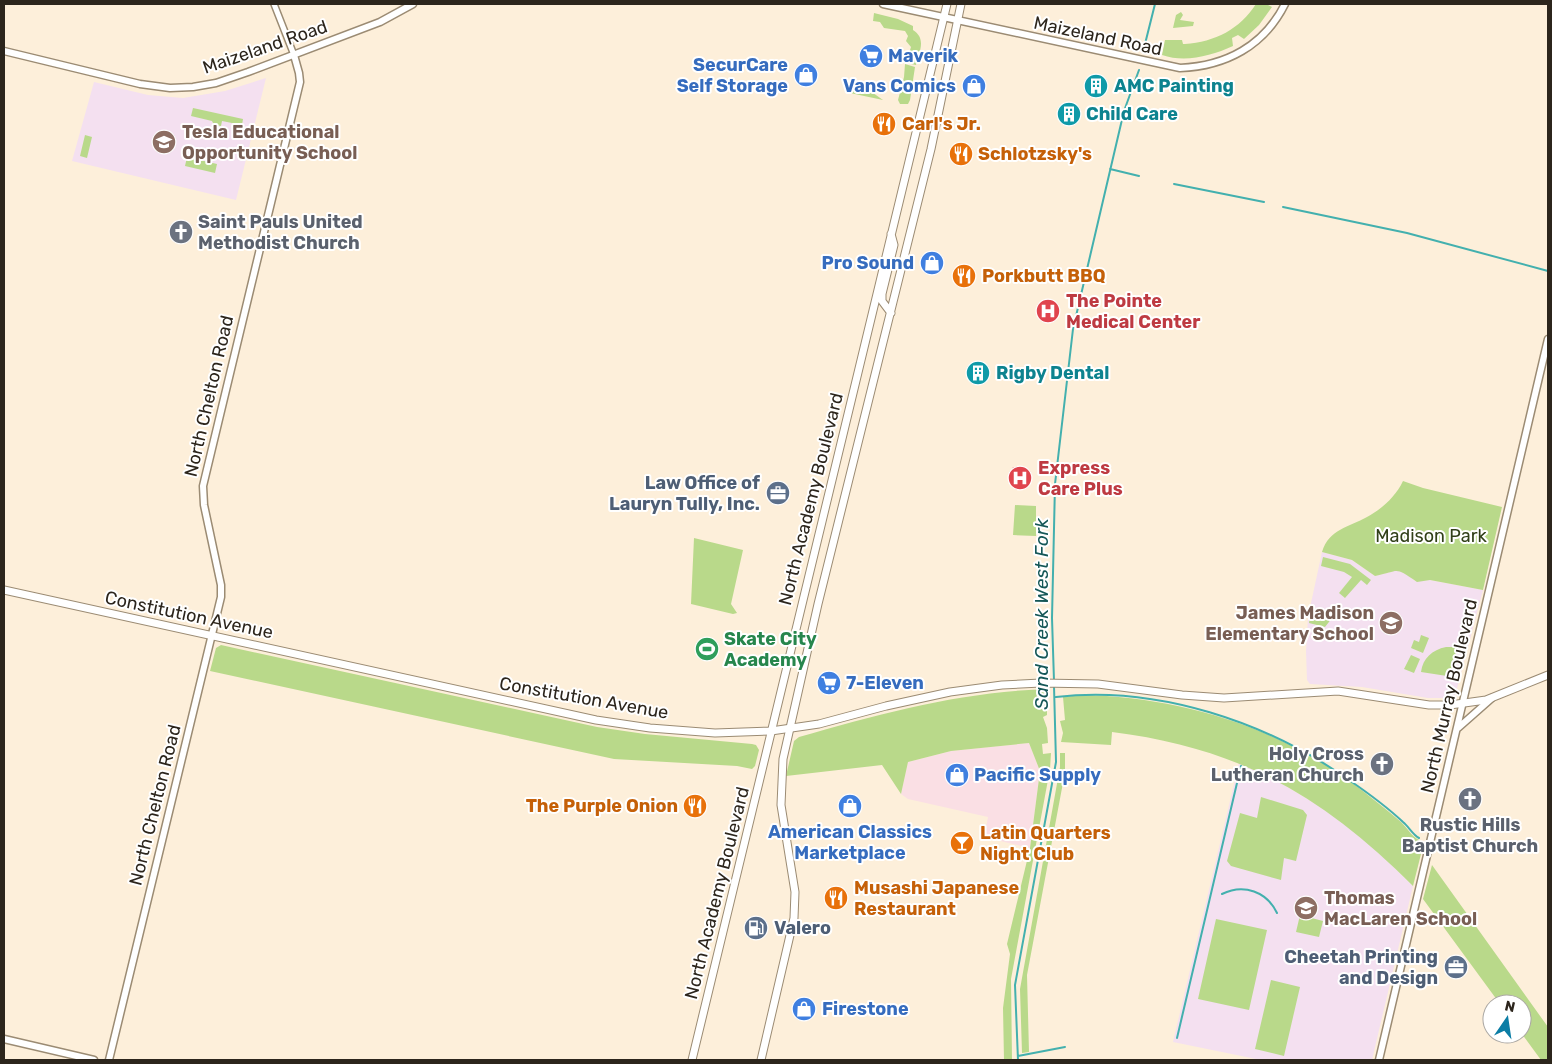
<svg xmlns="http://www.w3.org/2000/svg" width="1552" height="1064" viewBox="0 0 1552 1064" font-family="Rubik,sans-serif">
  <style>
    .industrial { fill: #fadfe4 }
    .education { fill: #f4e0f0 }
    .green { fill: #b9d98a }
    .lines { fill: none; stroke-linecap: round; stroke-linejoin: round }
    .stream { stroke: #43b0ae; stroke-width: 2 }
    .tertiary-casing { stroke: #9b8b73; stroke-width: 8 }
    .secondary-casing { stroke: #9b8b73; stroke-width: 9 }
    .primary-casing { stroke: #9b8b73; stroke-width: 9 }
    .trunk-casing { stroke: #9b8b73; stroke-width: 9 }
    .tertiary { stroke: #fff; stroke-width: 5 }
    .secondary { stroke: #fff; stroke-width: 6 }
    .primary { stroke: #fff; stroke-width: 7 }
    .trunk { stroke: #fff; stroke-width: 7 }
    .labels { text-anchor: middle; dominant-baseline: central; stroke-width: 4; stroke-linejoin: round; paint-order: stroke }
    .street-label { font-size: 18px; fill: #2c251c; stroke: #fff }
    .shop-label { font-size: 18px; font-weight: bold; fill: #366cbe; stroke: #fff; text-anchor: start }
    .culture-label { font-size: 18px; font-weight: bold; fill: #0d838f; stroke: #fff; text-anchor: start }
    .food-label { font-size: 18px; font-weight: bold; fill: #c56008; stroke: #fff; text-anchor: start }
    .education-label { font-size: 18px; font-weight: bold; fill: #785e54; stroke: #fff; text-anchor: start }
    .worship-label { font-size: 18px; font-weight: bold; fill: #5b616d; stroke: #fff; text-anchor: start }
    .health-label { font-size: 18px; font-weight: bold; fill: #be3a42; stroke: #fff; text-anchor: start }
    .service-label { font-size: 18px; font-weight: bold; fill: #4e5e75; stroke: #fff; text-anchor: end }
    .park-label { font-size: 18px; fill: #314019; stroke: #fff }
    .leisure-label { font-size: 18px; font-weight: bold; fill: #27864d; stroke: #fff; text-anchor: start }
    .water-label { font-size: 19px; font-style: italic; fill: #155757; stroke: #fff }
  </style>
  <rect width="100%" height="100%" fill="#fdefda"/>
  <!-- industrial -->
  <path class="industrial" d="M1029,743L1040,771L1030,848L984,837L988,817L908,799L901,794L908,762L951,751Z"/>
  <!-- education -->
  <path class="education" d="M266,78L236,200L72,161L94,82L148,95L183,98L225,91Z
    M1322,552L1352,560L1375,576L1397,570L1406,573L1415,581L1430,580L1483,590L1455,696L1449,698H1428L1362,687L1310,684L1307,680L1306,651L1308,617Z
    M1239,763L1279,782L1326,810L1370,844L1413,886L1372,1060H1261L1173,1042Z"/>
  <!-- green -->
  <path class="green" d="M1256,4H1266L1272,7L1259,25L1244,39L1238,35L1232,38L1233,46C1211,56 1185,63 1162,55L1165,40H1182L1183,44H1185C1215,42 1240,29 1256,4Z
    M1181,12L1183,15L1180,20L1194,22L1193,26L1173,28L1176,15Z
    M874,13L898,19L913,26V30C927,39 919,52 916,65L906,63L911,47L906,41L908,36L905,31L884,28L880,22L873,21Z
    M905,64L915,67L910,100L908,104H900L898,100L904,77Z
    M849,85L866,88L883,100L850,93L847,89Z
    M193,108L243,119L242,125L222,121L221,126L214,125L212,121L191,116Z
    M85,135L92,137L87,158L80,156Z
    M187,157L217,164L215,173L185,166Z
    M1403,481L1423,488L1502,507L1483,590L1430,580L1417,582C1393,566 1401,571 1375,576L1352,560L1322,552C1329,529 1349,527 1367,517C1382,509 1396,496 1403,481Z
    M1015,505L1036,506V536L1013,535Z
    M694,538L743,550L731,604L737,613L733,614L691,604Z
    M1323,557L1350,564L1371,580L1367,585L1361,580L1345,598L1339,593L1352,577L1344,572L1321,566Z
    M1311,607L1336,613L1325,627L1309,623Z
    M1421,635L1429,638L1423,653L1411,648L1414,640L1419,642Z
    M221,645L597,727L645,734L752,744L756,745L759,750L755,766L752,769L737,766L614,759L210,671L216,648Z
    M1446,647H1457L1451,673L1447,676L1421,672C1423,658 1432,650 1446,647Z
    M1411,655L1420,659L1414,673L1404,669Z
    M1050,689L1047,700V715L1043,717L1047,728L1048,743L1042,744L1043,754L1051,753L1050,769L1011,979L1012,1060H1004L1003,1008L1010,954L1007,944L1030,848L1040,771L1029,743L951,751L908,762L901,794L882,765L786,776L794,741L799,737C882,713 964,691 1050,689Z
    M1082,695C1177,697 1273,725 1351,782C1368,795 1385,808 1401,822C1409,830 1413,839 1424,842L1413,886C1323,796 1240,748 1112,732L1111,745L1061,742L1063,733L1060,721L1065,720L1063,697Z
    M1060,753H1065V772L1027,975L1029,1052L1022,1053L1020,989L1060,767Z
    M1261,797L1303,810L1307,815L1296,861L1284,858L1281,880L1231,866L1227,861L1240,813L1257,818Z
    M1432,865L1548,1027V1060H1541L1522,1034V1004H1500L1423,899Z
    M1300,915L1323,921L1319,937L1296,932Z
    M1216,919L1267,930L1249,1010L1198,999Z
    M1271,980L1300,987L1284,1056L1255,1049Z"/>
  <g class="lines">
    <!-- stream -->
    <path class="stream" d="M1143,52L1155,4
      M1110,169L1139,176
      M1174,184L1264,202
      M1283,207L1407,233L1548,271
      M1054,681L1052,618L1055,484L1073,329L1124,111L1139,70
      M1056,697C1157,685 1267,722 1349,780C1368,793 1387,807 1403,822C1409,827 1413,835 1419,838
      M1222,894C1244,883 1267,892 1277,913
      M1177,1038L1241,766
      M1018,1056L1065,1047
      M1018,1060L1015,985L1056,762L1054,686"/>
    <!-- tertiary casing -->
    <g class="tertiary-casing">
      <path id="tertiary" d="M274,4L294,55"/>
    </g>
    <!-- secondary casing -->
    <g class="secondary-casing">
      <path id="secondary" d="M883,4L1180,68C1226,66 1264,46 1285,4
        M4,51L140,84L170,88L193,87L216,83L248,72L380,22L413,4
        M1458,728L1492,698
        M4,1039L94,1060
        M109,1060L221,597V585L204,505L203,486L300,82L299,73L294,55
        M1379,1060L1548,339"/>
    </g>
    <!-- primary casing -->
    <g class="primary-casing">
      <path id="primary" d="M4,590L596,720L650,728L715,733L771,731L819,724L886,706L950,692L1002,685L1041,683L1098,684L1182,695L1224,698L1338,691L1429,705H1450L1486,700L1548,675"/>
    </g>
    <!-- trunk casing -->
    <g class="trunk-casing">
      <path id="trunk" d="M891,313L882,301V294L894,245L891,234
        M692,1060L947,4
        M761,1060L794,918L795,892L781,805L783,759L818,604L931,149L961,4"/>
    </g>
    <!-- tertiary -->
    <use href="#tertiary" class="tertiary"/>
    <!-- secondary -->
    <use href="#secondary" class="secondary"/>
    <!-- primary -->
    <use href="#primary" class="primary"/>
    <!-- trunk -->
    <use href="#trunk" class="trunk"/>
  </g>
  <!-- icons -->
  <defs>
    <g id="supermarket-disc" transform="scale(1.25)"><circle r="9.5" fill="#3f7fe0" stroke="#fff"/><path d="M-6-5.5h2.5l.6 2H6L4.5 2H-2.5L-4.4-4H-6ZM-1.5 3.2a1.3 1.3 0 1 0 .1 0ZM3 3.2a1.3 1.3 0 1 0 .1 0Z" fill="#fff"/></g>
    <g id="shop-disc" transform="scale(1.25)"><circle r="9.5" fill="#3f7fe0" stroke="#fff"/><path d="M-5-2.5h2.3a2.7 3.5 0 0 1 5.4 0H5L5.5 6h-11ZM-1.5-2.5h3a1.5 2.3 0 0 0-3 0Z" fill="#fff"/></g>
    <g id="building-disc" transform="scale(1.25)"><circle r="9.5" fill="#0f9aa8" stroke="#fff"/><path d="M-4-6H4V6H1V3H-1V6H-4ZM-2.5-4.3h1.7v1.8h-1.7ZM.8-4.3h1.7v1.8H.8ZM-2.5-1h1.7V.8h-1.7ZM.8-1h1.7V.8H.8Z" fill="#fff"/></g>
    <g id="restaurant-disc" transform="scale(1.25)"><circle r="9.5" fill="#e8710a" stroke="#fff"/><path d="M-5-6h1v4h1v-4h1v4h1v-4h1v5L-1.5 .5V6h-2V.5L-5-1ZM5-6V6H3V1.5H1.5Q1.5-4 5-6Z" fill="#fff"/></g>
    <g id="school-disc" transform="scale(1.25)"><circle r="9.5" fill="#8d6e63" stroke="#fff"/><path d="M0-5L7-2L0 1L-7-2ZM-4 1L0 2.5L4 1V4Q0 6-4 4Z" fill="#fff"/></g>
    <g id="church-disc" transform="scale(1.25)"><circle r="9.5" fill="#6b7280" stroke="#fff"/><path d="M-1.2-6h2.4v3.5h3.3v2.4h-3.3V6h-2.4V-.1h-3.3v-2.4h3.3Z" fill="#fff"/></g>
    <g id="hospital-disc" transform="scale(1.25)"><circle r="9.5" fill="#e0444e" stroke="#fff"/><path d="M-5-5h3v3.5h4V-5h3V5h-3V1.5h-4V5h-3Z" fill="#fff"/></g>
    <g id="office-disc" transform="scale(1.25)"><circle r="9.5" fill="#5c6f8a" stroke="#fff"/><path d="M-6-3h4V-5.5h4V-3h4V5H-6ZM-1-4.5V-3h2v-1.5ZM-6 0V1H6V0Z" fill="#fff"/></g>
    <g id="stadium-disc" transform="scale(1.25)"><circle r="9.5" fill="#2e9e5b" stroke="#fff"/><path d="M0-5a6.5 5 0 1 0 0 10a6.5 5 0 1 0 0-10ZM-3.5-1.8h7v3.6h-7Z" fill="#fff"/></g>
    <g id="bar-disc" transform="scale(1.25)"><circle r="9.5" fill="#e8710a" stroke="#fff"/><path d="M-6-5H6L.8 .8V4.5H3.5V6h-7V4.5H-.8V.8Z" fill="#fff"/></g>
    <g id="fuel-disc" transform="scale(1.25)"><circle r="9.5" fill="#5c6f8a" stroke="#fff"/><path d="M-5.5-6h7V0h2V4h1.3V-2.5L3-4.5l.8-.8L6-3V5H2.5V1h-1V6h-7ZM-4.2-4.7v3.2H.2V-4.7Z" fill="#fff"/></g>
  </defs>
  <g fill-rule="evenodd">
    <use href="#supermarket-disc" x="871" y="56"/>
    <use href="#shop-disc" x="806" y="75"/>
    <use href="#shop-disc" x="974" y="86"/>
    <use href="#building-disc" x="1096" y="86"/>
    <use href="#building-disc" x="1069" y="114"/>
    <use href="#restaurant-disc" x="884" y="124"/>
    <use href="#school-disc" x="164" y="142"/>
    <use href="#restaurant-disc" x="961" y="154"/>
    <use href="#church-disc" x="181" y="232"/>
    <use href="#shop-disc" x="932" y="263"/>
    <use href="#restaurant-disc" x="964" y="276"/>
    <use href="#hospital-disc" x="1048" y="311"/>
    <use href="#building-disc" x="978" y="373"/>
    <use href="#hospital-disc" x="1020" y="478"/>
    <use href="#office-disc" x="778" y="493"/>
    <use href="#school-disc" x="1391" y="623"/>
    <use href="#stadium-disc" x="707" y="649"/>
    <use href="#supermarket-disc" x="829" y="683"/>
    <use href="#church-disc" x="1382" y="764"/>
    <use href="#shop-disc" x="957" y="775"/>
    <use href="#church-disc" x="1470" y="799"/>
    <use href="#restaurant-disc" x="695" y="806"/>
    <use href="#shop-disc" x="850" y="806"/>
    <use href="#bar-disc" x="962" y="843"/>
    <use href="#restaurant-disc" x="836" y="898"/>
    <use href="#school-disc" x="1306" y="908"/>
    <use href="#fuel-disc" x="756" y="928"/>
    <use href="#office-disc" x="1456" y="967"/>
    <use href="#shop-disc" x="804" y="1009"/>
  </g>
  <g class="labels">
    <!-- street labels -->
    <g class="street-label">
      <text transform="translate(1098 36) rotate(12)">Maizeland Road</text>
      <text transform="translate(265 47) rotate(-19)">Maizeland Road</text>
      <text transform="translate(209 396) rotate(-77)">North Chelton Road</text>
      <text transform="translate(811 499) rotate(-76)">North Academy Boulevard</text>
      <text transform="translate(189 615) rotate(12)">Constitution Avenue</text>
      <text transform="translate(1449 696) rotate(-77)">North Murray Boulevard</text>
      <text transform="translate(584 698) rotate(10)">Constitution Avenue</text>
      <text transform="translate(155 805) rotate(-76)">North Chelton Road</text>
      <text transform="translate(717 893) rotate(-76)">North Academy Boulevard</text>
    </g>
    <!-- shop labels -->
    <g class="shop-label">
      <text x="888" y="56">Maverik</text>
      <text x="788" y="65" text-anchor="end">SecurCare<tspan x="788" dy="21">Self Storage</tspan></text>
      <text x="956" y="86" text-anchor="end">Vans Comics</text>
      <text x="914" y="263" text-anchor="end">Pro Sound</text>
      <text x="846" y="683">7-Eleven</text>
      <text x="974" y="775">Pacific Supply</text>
      <text x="850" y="832" text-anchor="middle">American Classics<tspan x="850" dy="21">Marketplace</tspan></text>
      <text x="822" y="1009">Firestone</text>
    </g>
    <!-- culture labels -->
    <g class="culture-label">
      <text x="1114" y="86">AMC Painting</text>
      <text x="1086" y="114">Child Care</text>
      <text x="996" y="373">Rigby Dental</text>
    </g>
    <!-- food labels -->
    <g class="food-label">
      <text x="902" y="124">Carl's Jr.</text>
      <text x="978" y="154">Schlotzsky's</text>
      <text x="982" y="276">Porkbutt BBQ</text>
      <text x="678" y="806" text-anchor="end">The Purple Onion</text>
      <text x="980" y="833">Latin Quarters<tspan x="980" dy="21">Night Club</tspan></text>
      <text x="854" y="888">Musashi Japanese<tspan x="854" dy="21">Restaurant</tspan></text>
    </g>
    <!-- education labels -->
    <g class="education-label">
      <text x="182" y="132">Tesla Educational<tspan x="182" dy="21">Opportunity School</tspan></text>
      <text x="1374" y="613" text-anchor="end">James Madison<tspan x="1374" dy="21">Elementary School</tspan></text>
      <text x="1324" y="898">Thomas<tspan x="1324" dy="21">MacLaren School</tspan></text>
    </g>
    <!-- worship labels -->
    <g class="worship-label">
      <text x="198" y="222">Saint Pauls United<tspan x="198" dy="21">Methodist Church</tspan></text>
      <text x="1364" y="754" text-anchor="end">Holy Cross<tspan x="1364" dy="21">Lutheran Church</tspan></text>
      <text x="1470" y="825" text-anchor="middle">Rustic Hills<tspan x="1470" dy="21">Baptist Church</tspan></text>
    </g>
    <!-- health labels -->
    <g class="health-label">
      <text x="1066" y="301">The Pointe<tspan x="1066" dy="21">Medical Center</tspan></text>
      <text x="1038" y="468">Express<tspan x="1038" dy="21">Care Plus</tspan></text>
    </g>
    <!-- service labels -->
    <g class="service-label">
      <text x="760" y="483">Law Office of<tspan x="760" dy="21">Lauryn Tully, Inc.</tspan></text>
      <text x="774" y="928" text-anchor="start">Valero</text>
      <text x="1438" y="957">Cheetah Printing<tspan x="1438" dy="21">and Design</tspan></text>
    </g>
    <!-- park labels -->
    <g class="park-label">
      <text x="1431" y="536">Madison Park</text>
    </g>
    <!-- leisure labels -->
    <g class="leisure-label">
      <text x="724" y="639">Skate City<tspan x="724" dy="21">Academy</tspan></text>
    </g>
    <!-- water labels -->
    <g class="water-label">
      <text transform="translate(1041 614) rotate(-90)">Sand Creek West Fork</text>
    </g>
  </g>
  <!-- border -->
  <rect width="1552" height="1064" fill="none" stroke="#2c251c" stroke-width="10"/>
  <!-- north arrow -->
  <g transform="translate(1507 1019) rotate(13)"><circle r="24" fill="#ffffff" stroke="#aba8a4"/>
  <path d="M0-4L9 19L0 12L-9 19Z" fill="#0b7da5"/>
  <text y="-8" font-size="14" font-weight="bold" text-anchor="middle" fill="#2c251c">N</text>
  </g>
</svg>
